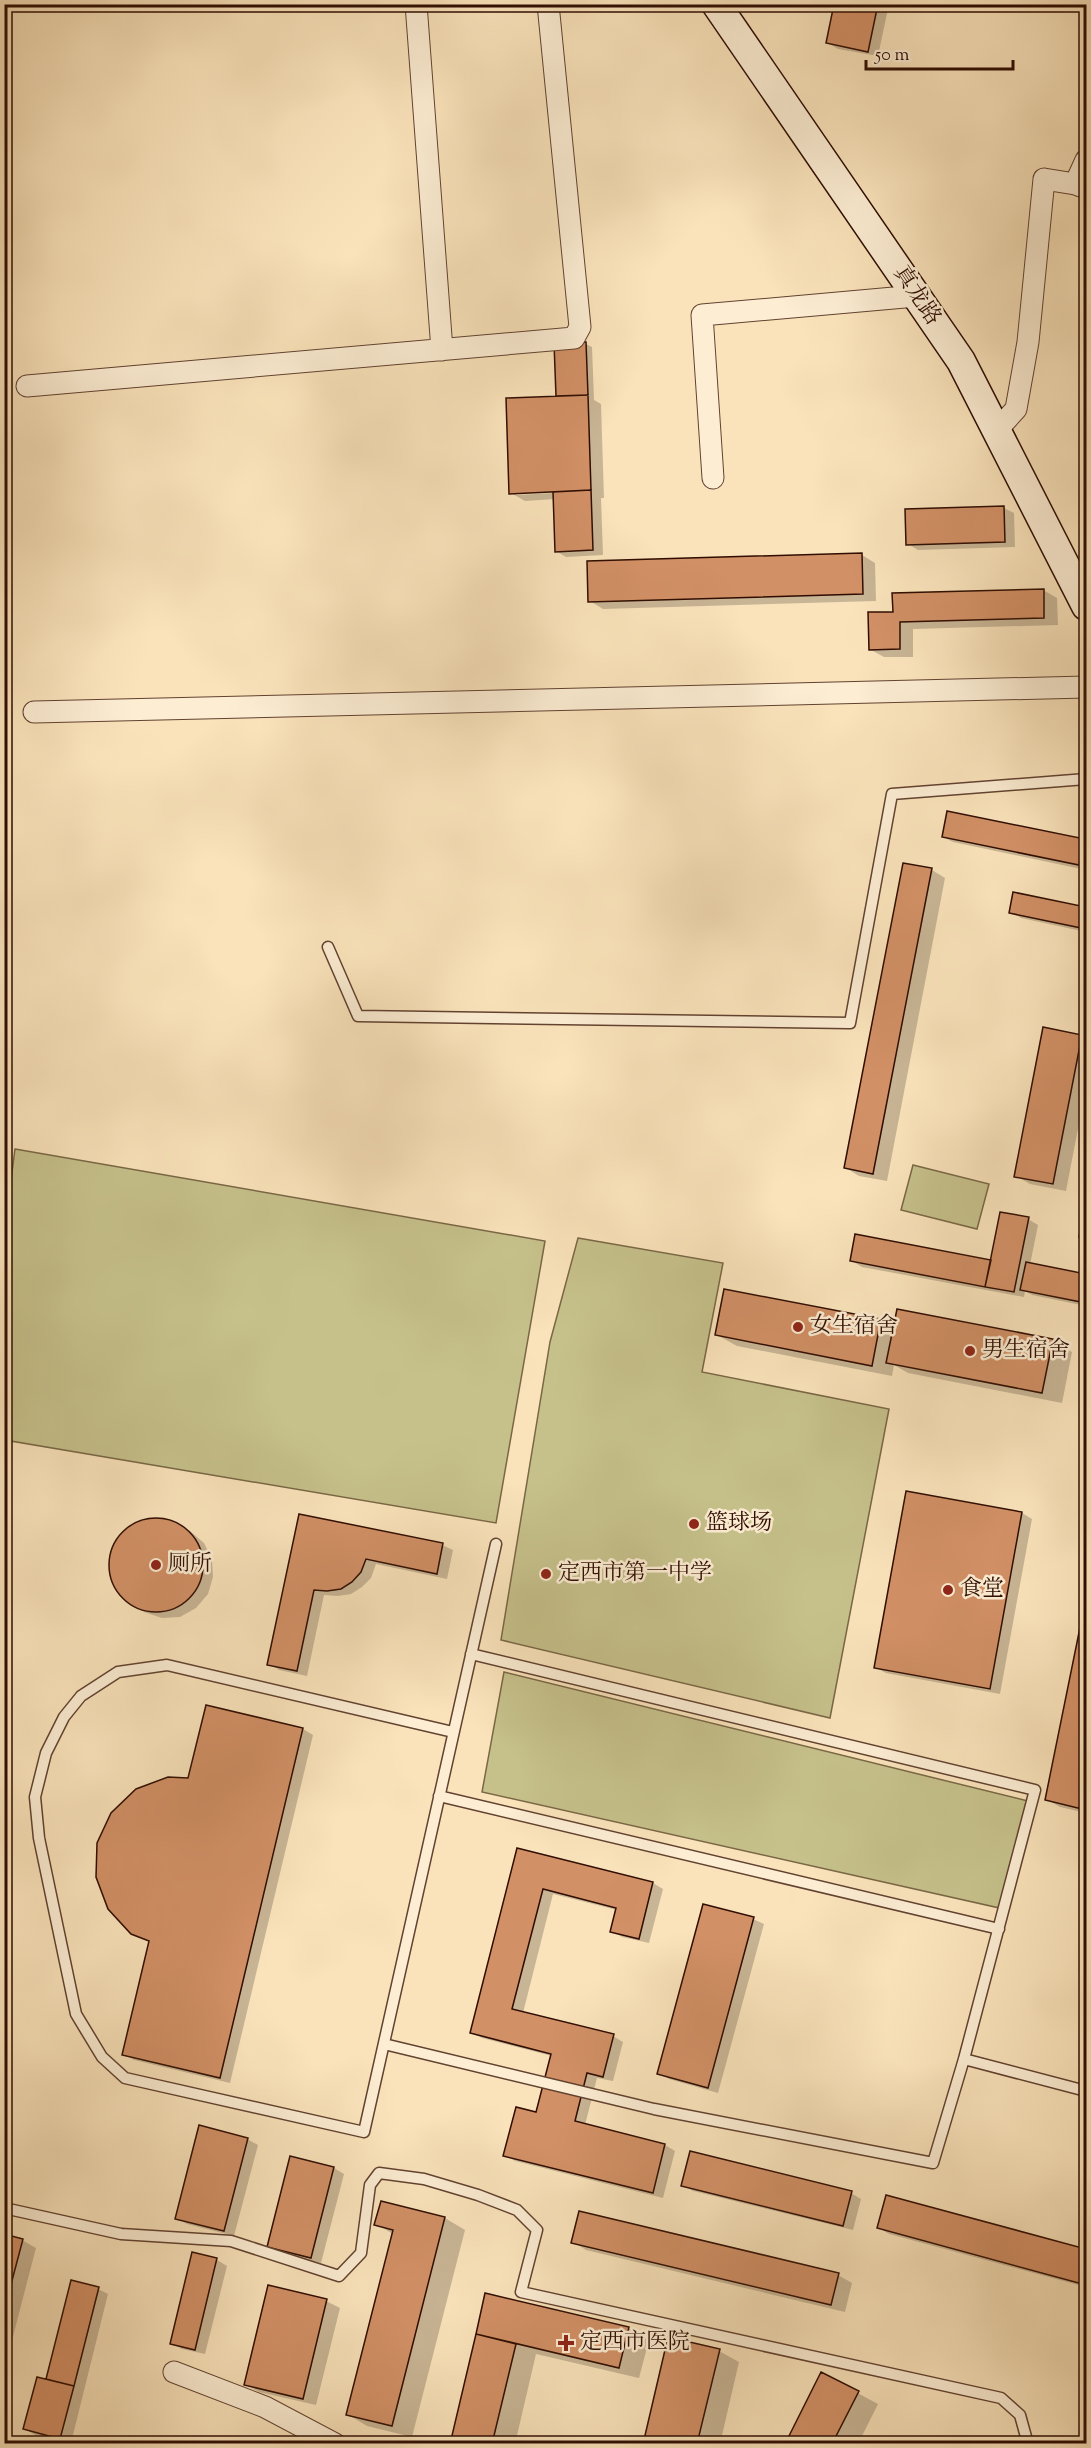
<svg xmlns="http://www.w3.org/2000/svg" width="1091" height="2448" viewBox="0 0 1091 2448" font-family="'Sorts Mill Goudy','Noto Serif SC',serif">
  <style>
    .green { fill: #c6c18b; stroke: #7a6746; stroke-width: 1.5 }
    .shadow { fill: #0003; fill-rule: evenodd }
    .building { fill: #d29066; stroke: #2f0d02; stroke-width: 1.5 }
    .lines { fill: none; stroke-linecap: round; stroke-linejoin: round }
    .lane-casing { stroke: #624230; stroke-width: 13 }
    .street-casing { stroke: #624230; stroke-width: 23 }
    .secondary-casing { stroke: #2f0d02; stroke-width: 31 }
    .lane { stroke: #fcedd3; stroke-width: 10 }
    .street { stroke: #fcedd3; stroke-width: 21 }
    .secondary { stroke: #fcedd3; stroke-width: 28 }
    .poi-dot { fill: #8f2418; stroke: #fcedd3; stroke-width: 2 }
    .labels { text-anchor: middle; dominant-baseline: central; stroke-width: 5; stroke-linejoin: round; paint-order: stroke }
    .street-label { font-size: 22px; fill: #2f0d02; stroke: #fcedd3 }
    .poi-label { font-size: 22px; fill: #2f0d02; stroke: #fcedd3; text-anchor: start }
  </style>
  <rect width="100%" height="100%" fill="#fae3bb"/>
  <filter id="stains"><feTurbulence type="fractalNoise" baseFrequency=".00333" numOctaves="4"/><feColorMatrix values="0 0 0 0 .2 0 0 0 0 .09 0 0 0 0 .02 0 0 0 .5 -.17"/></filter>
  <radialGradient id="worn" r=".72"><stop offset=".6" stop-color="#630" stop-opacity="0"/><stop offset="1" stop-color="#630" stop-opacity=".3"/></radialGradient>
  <!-- green -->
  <path class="green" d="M15,1149L545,1241L496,1523L5,1440L4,1234Z
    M913,1165L989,1184L977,1229L901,1210Z
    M578,1238L723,1263L702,1372L889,1409L830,1718L501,1640L550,1342Z
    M504,1672L1032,1802L1004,1909L482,1792Z"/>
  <!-- shadow -->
  <path class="shadow" d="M835,4H889L878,56L838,49L828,43Z
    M586,344L592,347L594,400L601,404L604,498H601L603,555L566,557L556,551L555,499L525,501L511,493L557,398L555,345ZM554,490V493L516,495V492Z
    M1004,508L1014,513L1015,547L918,550L908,544Z
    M862,555L875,563L876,601L603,609L590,601Z
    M1043,590L1057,598L1058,625L913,629V657H884L871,650L894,613Z
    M943,837L1084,841L1086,842V870L953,842Z
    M904,865L932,870L945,878L887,1181L859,1176L846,1168Z
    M1015,894L1086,908V932L1021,918L1011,912Z
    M1081,1036L1086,1039V1087L1066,1191L1030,1184L1016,1176Z
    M1086,1205V1240L1080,1236Z
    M1028,1219L1038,1225L1030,1265L1086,1275V1306L1032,1295L1025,1291L1024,1297L862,1267L852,1261L992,1262Z
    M726,1291L881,1320L895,1328L1052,1341L1072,1352L1062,1403L908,1373L894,1365L892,1376L737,1346L717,1335Z
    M907,1493L1022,1513L1032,1519L1000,1694L886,1673L876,1668Z
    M300,1515L442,1545L453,1550L447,1579L376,1564L371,1578L362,1587L351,1594L338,1596L324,1595L307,1676L279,1670L269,1664Z
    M161,1519L190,1531L204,1543L212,1559L213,1577L208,1594L196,1608L180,1617L162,1618L144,1612L119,1595L111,1578L110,1560L116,1543L127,1529L143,1521Z
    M1086,1605V1813L1060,1807L1046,1799Z
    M303,1729L313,1735L230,2083L134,2060L124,2054L151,1942L132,1932L189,1779Z
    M519,1850L653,1883L663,1889L649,1943L622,1937L612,1931L617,1910L553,1894L523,2013L613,2036L623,2042L613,2081L597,2078L585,2125L665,2145L675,2151L663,2198L515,2161L505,2155L537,2114L552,2056L482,2038L472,2033Z
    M753,1919L764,1924L718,2093L669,2079L659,2073Z
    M247,2139L258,2145L234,2236L187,2224L177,2218Z
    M334,2168L344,2174L321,2263L279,2252L268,2247Z
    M683,2185L851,2193L861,2199L853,2230L693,2191Z
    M888,2197L1086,2251V2287L889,2234L879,2228Z
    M445,2218L465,2230L412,2437L367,2426L347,2414L393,2234L376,2224Z
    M4,2236L22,2240L36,2248L4,2371Z
    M573,2242L838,2275L852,2283L845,2312L586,2250Z
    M193,2254L217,2260L227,2266L205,2354L182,2349L172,2343Z
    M72,2282L98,2289L108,2294L71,2443L35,2435L25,2429L47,2381Z
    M486,2295L629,2329L649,2340L639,2378L536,2354L515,2444H451Z
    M326,2301L340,2308L316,2405L259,2392L246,2385Z
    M719,2351L739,2362L720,2444H645Z
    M822,2374L878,2404L858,2444H787Z"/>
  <!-- building -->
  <path class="building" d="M834,4H878L868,52L826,43Z
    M586,342L588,395L556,396L554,343Z
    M588,395L591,490L509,494L506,398Z
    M591,490L593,550L555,552L553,492Z
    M1004,506L1005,542L906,545L905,509Z
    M862,553L863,594L588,602L587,561Z
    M1044,589V618L900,622V649L869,650L868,612H893L892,593Z
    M947,811L1085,839L1079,865L942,837Z
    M903,863L932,868L873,1174L844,1168Z
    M1013,892L1086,907V929L1009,913Z
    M1043,1027L1082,1035L1053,1184L1014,1177Z
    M1086,1197V1238L1079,1237Z
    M1000,1212L1029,1217L1014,1292L985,1287Z
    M855,1234L991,1260L985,1287L850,1261Z
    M1026,1262L1086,1274V1303L1020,1290Z
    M724,1289L881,1319L872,1366L715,1335Z
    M897,1309L1053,1339L1042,1393L886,1363Z
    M906,1491L1022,1512L990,1689L874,1668Z
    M299,1514L443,1543L437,1574L366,1559L361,1572L352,1582L341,1589L327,1591L314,1590L297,1671L267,1665Z
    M109 1565a47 47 0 1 1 94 0a47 47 0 1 1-94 0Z
    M1086,1598V1810L1045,1800Z
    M206,1705L303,1728L220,2078L122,2055L149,1941L131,1934L108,1909L96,1877L97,1843L111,1813L136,1789L168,1777L188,1778Z
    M517,1848L653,1882L639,1939L610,1932L616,1908L543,1889L512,2009L614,2034L603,2077L587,2073L575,2121L665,2144L653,2193L503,2156L516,2107L536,2112L551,2054L470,2033Z
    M703,1904L754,1917L708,2088L657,2074Z
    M199,2125L248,2138L224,2231L175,2219Z
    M690,2151L852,2191L843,2226L681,2186Z
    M290,2156L334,2167L311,2258L267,2247Z
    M886,2195L1086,2249V2285L877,2228Z
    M381,2201L445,2217L392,2426L346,2415L393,2230L374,2225Z
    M579,2211L839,2273L831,2305L571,2243Z
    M4,2234L23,2239L4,2311Z
    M192,2252L217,2258L195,2350L170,2344Z
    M71,2280L99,2287L74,2386L46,2379Z
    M268,2285L327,2299L303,2399L244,2385Z
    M485,2293L629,2327L619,2368L476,2334Z
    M476,2334L516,2344L492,2444H450Z
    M668,2337L720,2349L697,2444H643Z
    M821,2372L859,2391L832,2444H785Z
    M37,2377L74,2386L60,2439L23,2429Z"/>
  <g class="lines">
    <!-- lane casing -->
    <g class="lane-casing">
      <path id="lane" d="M328,947L358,1016L850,1023L892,794L1086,779
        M453,1732L167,1665L118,1672L81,1696L64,1717L46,1753L35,1797L39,1838L76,2014L102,2057L125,2078L364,2132L496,1544
        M439,1796L999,1929
        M384,2044L654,2109L933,2163L964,2059L1035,1790L471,1654
        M964,2059L1086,2091
        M4,2208L121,2234L231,2241L339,2276L361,2253L370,2185L379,2173L424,2179L478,2195L517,2210L537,2230L521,2292L1001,2398L1020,2415L1028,2444"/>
    </g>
    <!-- street casing -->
    <g class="street-casing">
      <path id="street" d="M416,4L442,350
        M1086,160L1075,184L1086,188
        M27,386L574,338L580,327L548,4
        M996,431L1016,409L1028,342L1044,179L1075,184
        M713,478L702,315L916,296
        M34,712L1086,687
        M174,2372L265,2407L335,2444"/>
    </g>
    <!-- secondary casing -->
    <g class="secondary-casing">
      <path id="secondary" d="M716,4L961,361L1086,606"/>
    </g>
    <!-- lane -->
    <use href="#lane" class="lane"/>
    <!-- street -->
    <use href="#street" class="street"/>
    <!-- secondary -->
    <use href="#secondary" class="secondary"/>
  </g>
  <!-- markers -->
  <g class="poi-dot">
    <circle cx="798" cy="1327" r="6"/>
    <circle cx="970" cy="1351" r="6"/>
    <circle cx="694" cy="1524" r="6"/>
    <circle cx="156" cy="1565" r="6"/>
    <circle cx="546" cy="1574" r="6"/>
    <circle cx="948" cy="1590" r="6"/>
    <path d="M563 2334h6v6h6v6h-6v6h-6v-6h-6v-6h6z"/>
  </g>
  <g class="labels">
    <!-- street labels -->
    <g class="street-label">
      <text transform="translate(916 296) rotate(56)">真龙路</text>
    </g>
    <!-- poi labels -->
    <g class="poi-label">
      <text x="810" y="1327">女生宿舍</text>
      <text x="982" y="1351">男生宿舍</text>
      <text x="706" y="1524">篮球场</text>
      <text x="168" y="1565">厕所</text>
      <text x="558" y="1574">定西市第一中学</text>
      <text x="960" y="1590">食堂</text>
      <text x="580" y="2343">定西市医院</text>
    </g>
  </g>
  <!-- margin -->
  <rect width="1091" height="2448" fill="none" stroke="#fae3bb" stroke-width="24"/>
  <rect x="6" y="6" width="1079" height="2436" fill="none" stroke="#2f0d02" stroke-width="3"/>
  <rect x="12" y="12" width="1067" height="2424" fill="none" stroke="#2f0d02" stroke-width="1.5"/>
  <!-- scale -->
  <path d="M866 60v9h147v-9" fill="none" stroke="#2f0d02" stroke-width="3"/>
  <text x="875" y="60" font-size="18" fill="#2f0d02" stroke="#fcedd3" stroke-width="4.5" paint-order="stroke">50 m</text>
  <rect width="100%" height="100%" filter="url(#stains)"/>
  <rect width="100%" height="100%" fill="url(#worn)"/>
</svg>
